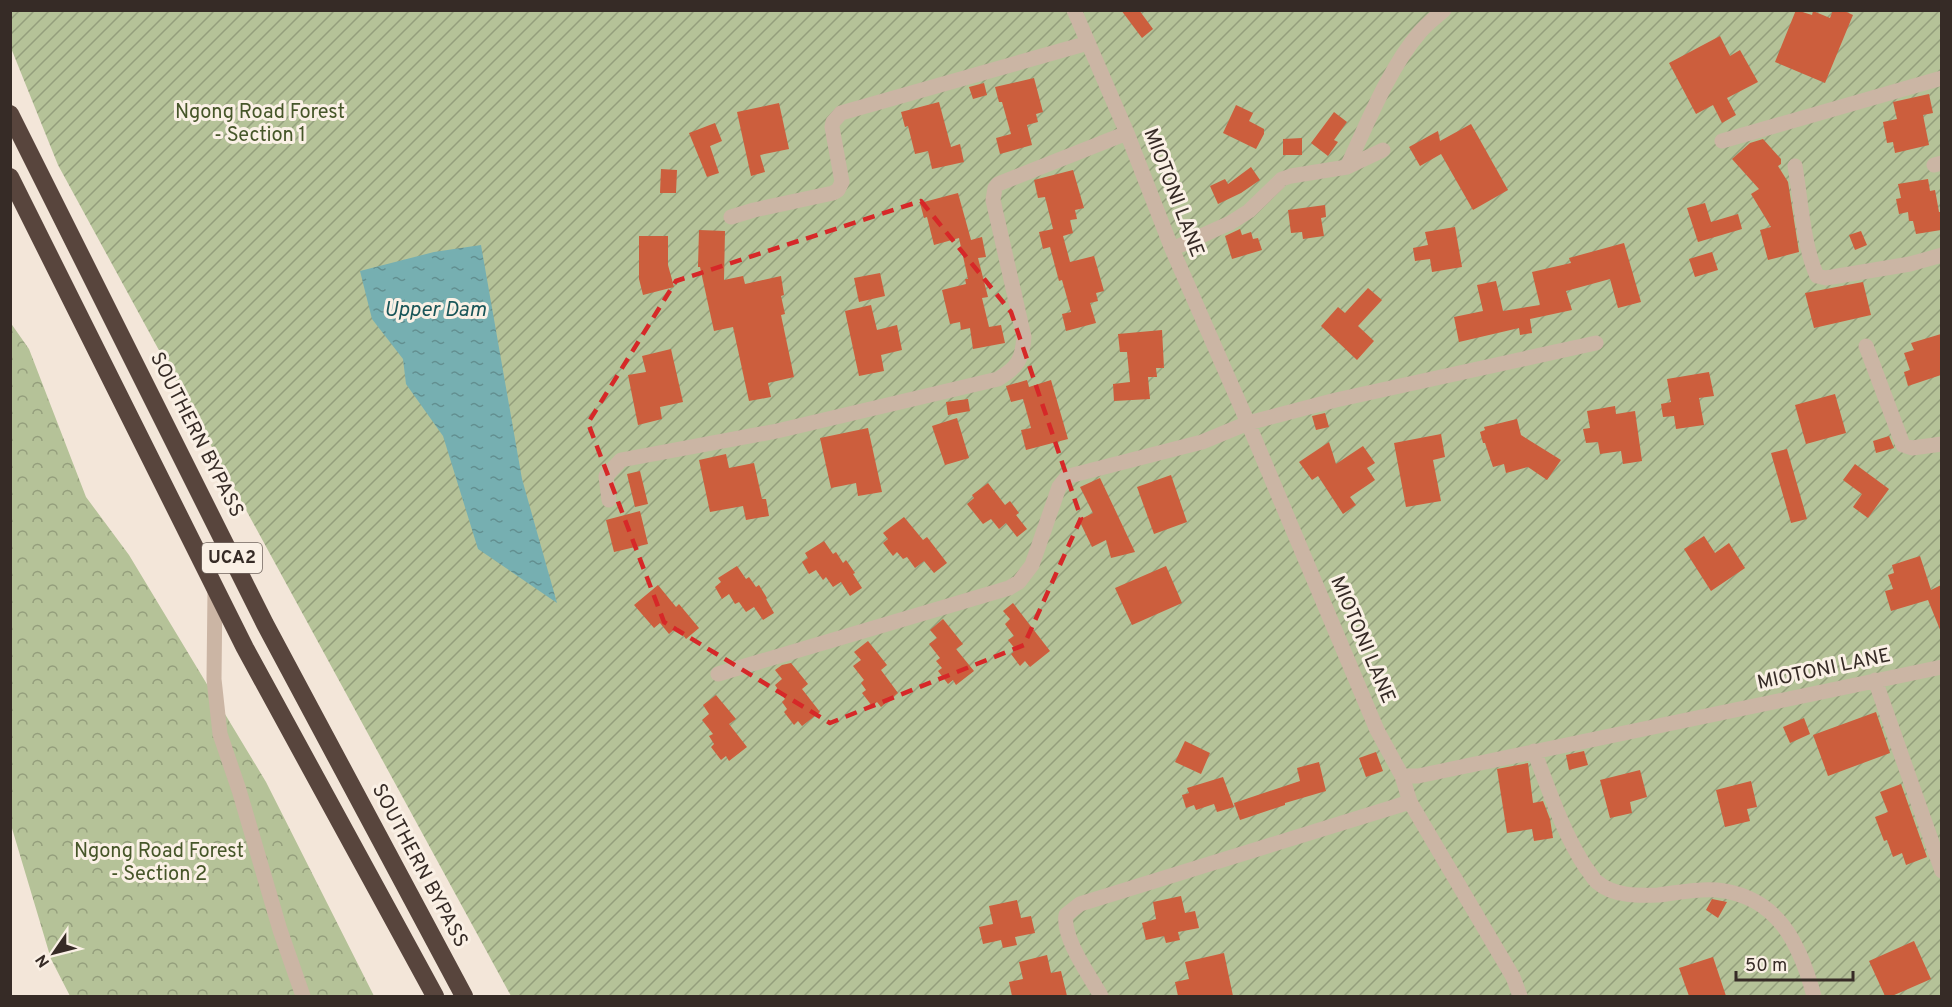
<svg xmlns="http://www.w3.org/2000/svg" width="1952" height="1007" viewBox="0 0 1952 1007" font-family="Overpass,sans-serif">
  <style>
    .forest { fill: url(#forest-crowns) }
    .garden { fill: url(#garden-furrows) }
    .water { fill: url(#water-ripples) }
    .building { fill: #cc5e3d }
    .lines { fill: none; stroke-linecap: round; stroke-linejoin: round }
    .minor { stroke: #cbb5a4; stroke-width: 15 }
    .highway { stroke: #58453d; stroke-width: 18 }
    .marked { fill: none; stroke: #d62828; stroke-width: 4.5; stroke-dasharray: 12 8; stroke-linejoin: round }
    .labels { text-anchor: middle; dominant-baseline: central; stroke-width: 6; stroke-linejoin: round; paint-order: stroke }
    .shield { fill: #faf0e5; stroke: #71665f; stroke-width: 1.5 }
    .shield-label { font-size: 18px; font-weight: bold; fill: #362b26 }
    .park-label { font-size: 20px; fill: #465629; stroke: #faf0e5 }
    .street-label { font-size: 20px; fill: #362b26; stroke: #faf0e5 }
    .water-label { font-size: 21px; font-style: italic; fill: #1a5659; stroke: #faf0e5 }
  </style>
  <defs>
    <pattern id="forest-crowns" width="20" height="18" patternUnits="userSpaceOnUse" patternTransform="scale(1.5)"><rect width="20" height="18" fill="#b5c298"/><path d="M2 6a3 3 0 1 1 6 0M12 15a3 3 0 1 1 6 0" fill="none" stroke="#949e7c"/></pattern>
    <pattern id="garden-furrows" width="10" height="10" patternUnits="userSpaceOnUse" patternTransform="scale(1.5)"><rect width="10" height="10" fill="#b5c298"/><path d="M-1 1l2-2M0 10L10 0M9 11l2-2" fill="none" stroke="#949e7c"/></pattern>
    <pattern id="water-ripples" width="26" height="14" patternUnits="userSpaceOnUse" patternTransform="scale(1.5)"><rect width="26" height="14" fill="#76afb1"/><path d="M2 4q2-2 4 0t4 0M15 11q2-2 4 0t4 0" fill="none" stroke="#628f90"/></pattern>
  </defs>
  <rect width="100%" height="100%" fill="#f3e6d9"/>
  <!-- forest -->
  <path class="forest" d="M10,322L29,349L86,497L129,555L266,782L374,996H70L51,959L11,825Z"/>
  <!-- garden -->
  <path class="garden" d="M10,11H1941V996H511L58,165L11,48Z"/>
  <!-- water -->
  <path class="water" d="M481,245L522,479L557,603L478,549L443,436L406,384L403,359L372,319L360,271L434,252Z"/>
  <!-- building -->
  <path class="building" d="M1121,10H1139L1153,29L1142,38Z
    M1796,10L1812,15L1813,11L1830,18L1833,10H1842L1853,15L1825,83L1775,62Z
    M1720,36L1730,56L1740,50L1758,82L1727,98L1736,115L1722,123L1713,105L1696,114L1669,63Z
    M1034,78L1043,112L1036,114L1038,122L1027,125L1032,145L1000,154L996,138L1011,134L1002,102H999L995,87Z
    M984,83L987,95L973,99L969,87Z
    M1929,94L1933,113L1923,115L1929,145L1895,153L1893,142L1887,143L1883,122L1897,119L1893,102Z
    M939,102L951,147L960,144L964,162L932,169L928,151L915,154L908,126L905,127L901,112Z
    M779,103L789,149L760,155L765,172L751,176L737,112Z
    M1236,105L1253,113L1249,121L1264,129V134L1256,149L1223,133Z
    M1334,112L1347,122L1334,140L1338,142L1328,156L1311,143Z
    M715,123L722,141L710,146L719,173L707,177L689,133Z
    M1471,124L1508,190L1473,210L1441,154L1420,166L1409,147L1438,131L1440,141Z
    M1302,138V155H1283V139Z
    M1763,139L1781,159V164L1778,166L1788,182L1799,252L1768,260L1760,230L1771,227L1751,194L1759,189L1732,159L1750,143Z
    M1251,167L1260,180L1241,193L1218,204L1210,186L1225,179L1228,184Z
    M661,169L677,170L676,193H660Z
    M1073,170L1084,208L1075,210L1077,219L1070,220L1073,233L1063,236L1070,262L1094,256L1104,291L1096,293L1098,301L1090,303L1096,323L1066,331L1062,314L1071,312L1062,280L1059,281L1050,247L1043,249L1039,232L1053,229L1045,197L1038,198L1034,180Z
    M1928,179L1930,191L1935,190L1939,212H1941V230L1916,234L1913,221H1909L1908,212L1899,214L1896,199L1901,198L1898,184Z
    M958,193L971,240L982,237L986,257L978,258L988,297L982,298L989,327L1001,325L1005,343L973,349L970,328L961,330L960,322L950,324L942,290L966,284L965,279H968L959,238L934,245L927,217L924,218L920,203Z
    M1705,203L1711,222L1738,214L1742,229L1698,242L1687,208Z
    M1325,205L1326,217L1321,218L1324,236L1303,239L1302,232L1291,233L1288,210Z
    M1455,227L1462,267L1432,272L1430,259L1415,261L1413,248L1428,245L1425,232Z
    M1240,229L1242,235L1251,232L1253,239L1258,238L1262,250L1232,259L1225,236Z
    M699,230L725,231L724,280L743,276L745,284L781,276L784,295L781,296L785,314L781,315L794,377L768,383L771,397L749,401L733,327L714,331L700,267H698Z
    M1861,231L1867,245L1855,250L1849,235Z
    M639,236H668V265L674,287L643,295L639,279Z
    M1624,243L1641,302L1618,308L1610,279L1566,291L1572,310L1530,319L1532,333L1520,335L1519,328L1459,342L1454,317L1483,311L1477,285L1496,281L1503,311L1540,305L1532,272L1571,263L1569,258Z
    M1712,252L1718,270L1695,277L1689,259Z
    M880,273L885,296L859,302L854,278Z
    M1863,282L1871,315L1814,328L1805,293Z
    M1368,288L1382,300L1358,326L1374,341L1357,360L1321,326L1338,307L1345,313Z
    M871,305L877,330L897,325L902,350L881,355L884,371L859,376L845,311Z
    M1162,330L1164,368H1156L1157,377H1148L1150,399L1114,401L1113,384L1130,382L1127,352H1120L1118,334Z
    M1941,334V375L1908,386L1904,372L1910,370L1904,353L1914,350L1911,343Z
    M671,349L683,402L660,407L662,419L638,425L628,375L646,372L642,356Z
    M1709,372L1714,396L1699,398L1704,425L1676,429L1674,416L1663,417L1661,404L1671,402L1667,379Z
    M1027,380L1029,387L1051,380L1068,439L1026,450L1021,430L1031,428L1023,399L1011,402L1006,386Z
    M1835,394L1846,433L1806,444L1795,405Z
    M968,399L970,411L948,415L946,402Z
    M1615,406L1616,414L1635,411L1642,461L1623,464L1621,451L1600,454L1598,442L1586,443L1583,429L1590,428L1587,411Z
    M1325,413L1329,427L1316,430L1312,416Z
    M957,418L969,458L945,465L932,426Z
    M1517,419L1521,435L1561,460L1547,480L1528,467L1506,473L1504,464L1493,467L1485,443H1483L1480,432L1485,430L1484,427Z
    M868,428L882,492L858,496L856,483L831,488L820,438Z
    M1441,434L1445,457L1433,460L1441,501L1406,507L1394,443Z
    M1889,436L1894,448L1876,453L1873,441Z
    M1329,442L1336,464L1363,446L1375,463L1367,468L1375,480L1350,497L1356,505L1343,514L1318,476L1312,480L1299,462Z
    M1787,449L1807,519L1791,523L1771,453Z
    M726,454L729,468L754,463L762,499H766L769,516L746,520L743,506L710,512L699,460Z
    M1855,464L1889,489L1868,518L1853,507L1862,494L1843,480Z
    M640,471L648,504L635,507L627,474Z
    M1171,475L1187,522L1154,534L1137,487Z
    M1100,478L1135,552L1111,558L1106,540L1092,547L1079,520L1093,513L1080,487Z
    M988,483L1005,505L1010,501L1019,513L1016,515L1027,529L1017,537L1006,523L999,529L991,519L983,524L967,504L974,498L972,495Z
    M640,511L648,544L614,552L606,520Z
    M904,517L923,540L927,537L947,563L934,573L924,561L915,568L907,557L903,559L897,552L893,556L883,543L888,539L883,533Z
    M1704,536L1715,553L1729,543L1745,568L1711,591L1684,549Z
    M824,541L833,554L836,552L843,563L846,560L855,573L853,574L862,588L850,596L841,582L833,587L826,577L823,580L816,570L809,574L802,562L808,558L805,553Z
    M1920,556L1931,590L1941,585V632L1928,600L1891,611L1885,591L1893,589L1888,575L1894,573L1892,565Z
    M737,566L746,579L749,577L756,587L759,585L767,598L766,599L774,613L763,620L754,607L746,612L739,602L735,604L729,594L722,599L715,587L721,582L718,578Z
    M1166,566L1182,603L1132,625L1115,588Z
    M658,585L676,607L679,604L699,628L686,639L677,627L669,634L660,623L654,628L634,605Z
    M1013,603L1050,651L1030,667L1025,661L1020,666L1011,654L1016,650L1008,640L1014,636L1005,624L1010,619L1003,611Z
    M943,619L963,644L956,649L974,671L956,685L953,680L948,684L938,671L942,668L936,661L940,658L929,644L937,638L930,630Z
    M868,641L887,665L881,670L898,693L881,707L877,702L872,706L862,693L866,690L861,683L864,680L853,666L861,660L854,652Z
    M791,663L808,684L802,689L820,712L802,726L798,721L794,725L784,712L787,709L782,702L785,699L775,685L782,679L775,670L782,665Z
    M716,695L736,719L729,724L747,747L729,761L726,756L721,760L711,747L714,744L709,736L713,734L702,720L709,714L703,705Z
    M1876,712L1890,753L1828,776L1813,735Z
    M1804,718L1810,734L1790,743L1783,727Z
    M1185,741L1210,753L1201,774L1175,762Z
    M1584,751L1588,765L1569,770L1566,755Z
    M1376,752L1383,771L1366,777L1359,758Z
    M1319,762L1326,791L1285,803V805L1240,820L1234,803L1300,781L1297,768Z
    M1528,763L1533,803L1543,801L1550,819L1553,838L1534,841L1532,829L1507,833L1497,769Z
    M1640,770L1647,797L1630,802L1632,813L1610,818L1600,780Z
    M1223,777L1234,807L1217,812L1214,804L1196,810L1194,805L1186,808L1182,795L1189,793L1187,788Z
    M1751,781L1757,807L1747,809L1750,821L1725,827L1716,790Z
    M1901,784L1927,857L1906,865L1902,853L1893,857L1887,840L1884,841L1875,817L1888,812L1880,792Z
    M1181,896L1185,913L1195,911L1199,928L1178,932L1180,940L1166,943L1164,936L1146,940L1142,923L1156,919L1153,902Z
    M1712,899L1727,902L1718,918L1706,910Z
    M1017,900L1021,918L1031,916L1035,933L1015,937L1017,945L1003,948L1001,940L983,944L979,927L993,924L989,906Z
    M1914,941L1931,979L1892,996H1885L1869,961Z
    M1224,953L1233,996H1178L1175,982L1189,979L1185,962Z
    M1047,955L1051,973L1061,971L1067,996H1012L1009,982L1023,979L1019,962Z
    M1713,957L1726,996H1689L1679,968Z"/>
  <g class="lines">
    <!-- minor -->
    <path class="minor" d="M1074,10L1127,133L1172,249L1248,423L1377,730L1402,776H1418L1942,667
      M1722,141L1942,78
      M1934,165L1942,163
      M1795,166C1801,200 1803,245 1817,276L1826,278L1910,264L1942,255
      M1347,167C1367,124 1389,68 1420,32C1427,24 1436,17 1444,10
      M731,217L754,210L833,193L838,190L842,182L832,127L833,122L841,113L1088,43
      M1172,249L1230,223L1249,211L1282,179L1291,176L1347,167L1383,150
      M1866,346L1903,445L1912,448L1942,444
      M609,500L606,476L621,460L777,431L998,379C1018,367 1022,360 1024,337L993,200L995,188L998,184L1127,133
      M215,590L214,679L220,734L239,790L280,930L303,996
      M718,674L1009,588L1019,582L1032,565L1059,487L1067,477L1073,475L1202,442L1248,423L1336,400L1596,343
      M1875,680L1942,871
      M1534,751C1549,790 1563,833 1586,868C1590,872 1593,879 1597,882C1613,896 1638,896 1658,895C1677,893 1698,888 1717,890C1778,896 1800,944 1814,996
      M1402,776L1410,802L1513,977L1520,996
      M1101,996C1090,976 1062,938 1066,915L1080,904L1410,802"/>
    <!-- highway -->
    <path class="highway" d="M10,114L265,624L464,996
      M10,177L245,648L435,996"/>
  </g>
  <!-- marked area -->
  <path class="marked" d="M921,201L1011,312L1081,518L1024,645L830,723L664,622L588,423L676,281Z"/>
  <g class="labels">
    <!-- shield labels -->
    <rect class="shield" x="202" y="543" width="60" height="30" rx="4.5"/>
    <g class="shield-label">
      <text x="232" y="558">UCA2</text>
    </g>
    <!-- park labels -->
    <g class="park-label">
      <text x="260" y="113">Ngong Road Forest<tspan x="260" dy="23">- Section 1</tspan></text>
      <text x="159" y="852">Ngong Road Forest<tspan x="159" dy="23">- Section 2</tspan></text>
    </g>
    <!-- street labels -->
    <g class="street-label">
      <text transform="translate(1173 193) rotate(69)">MIOTONI LANE</text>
      <text transform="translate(196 435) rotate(63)">SOUTHERN BYPASS</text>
      <text transform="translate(1362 640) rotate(67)">MIOTONI LANE</text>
      <text transform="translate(1824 670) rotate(-12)">MIOTONI LANE</text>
      <text transform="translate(419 866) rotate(62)">SOUTHERN BYPASS</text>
    </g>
    <!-- water labels -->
    <g class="water-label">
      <text x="435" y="310">Upper Dam</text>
    </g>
  </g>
  <!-- border -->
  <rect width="1952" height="1007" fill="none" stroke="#362b26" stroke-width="24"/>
  <!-- north arrow -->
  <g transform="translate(54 953) rotate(235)" stroke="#faf0e5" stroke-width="4.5" paint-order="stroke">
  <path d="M0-4.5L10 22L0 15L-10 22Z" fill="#362b26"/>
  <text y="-9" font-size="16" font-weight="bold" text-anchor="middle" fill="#362b26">N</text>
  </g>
  <!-- scale -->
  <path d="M1736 971v9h117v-9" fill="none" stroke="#362b26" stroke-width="3"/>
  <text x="1745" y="971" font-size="18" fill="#362b26" stroke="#faf0e5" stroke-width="4.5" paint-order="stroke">50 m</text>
</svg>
